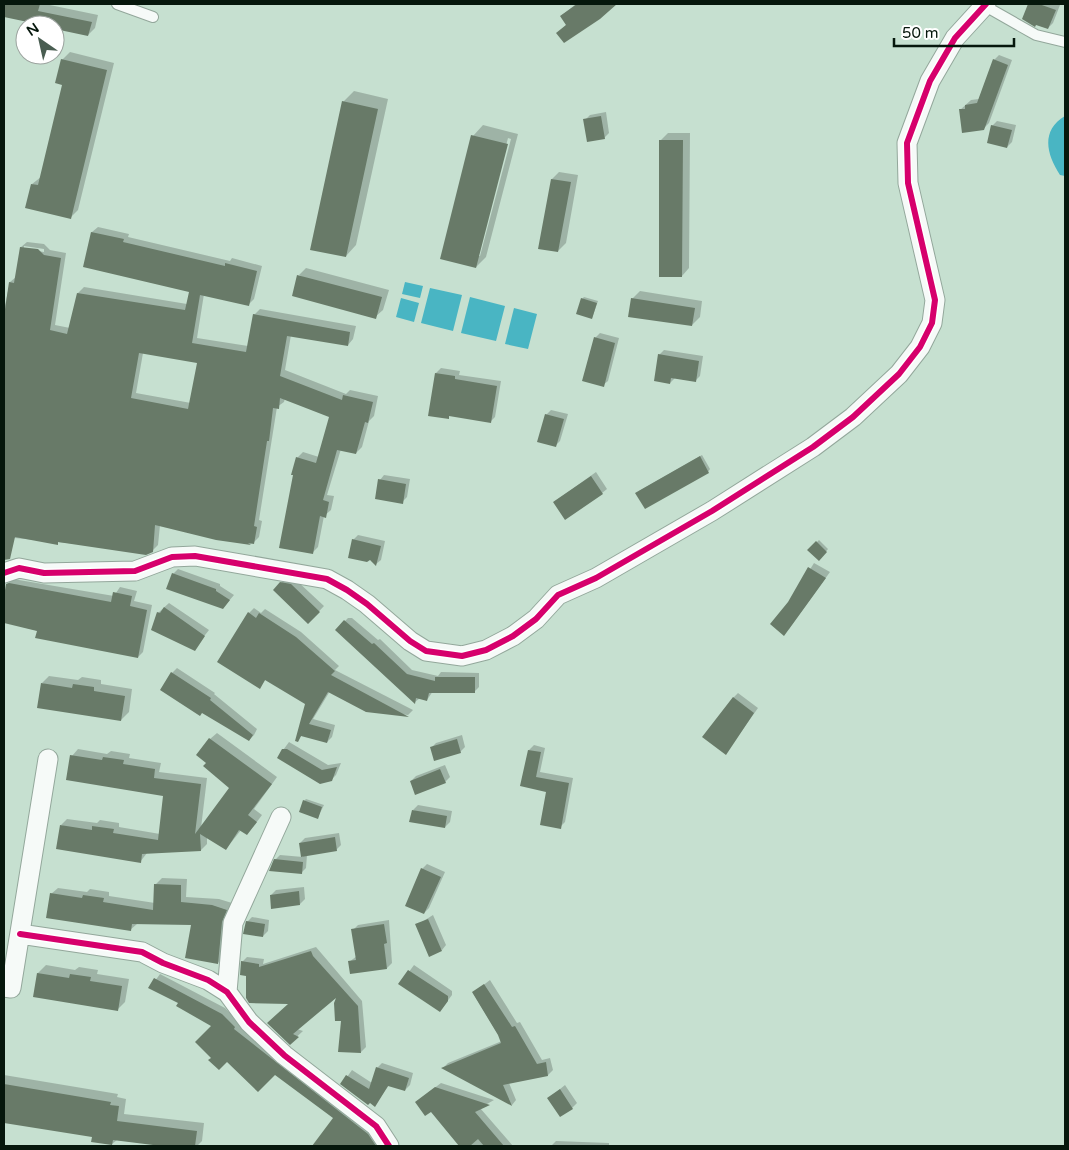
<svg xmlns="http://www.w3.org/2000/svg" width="1069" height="1150" viewBox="0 0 1069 1150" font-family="'Varela Round',sans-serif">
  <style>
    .water { fill: #49b5c3 }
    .shadow { fill: #0003; fill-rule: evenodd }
    .building { fill: #687a68; fill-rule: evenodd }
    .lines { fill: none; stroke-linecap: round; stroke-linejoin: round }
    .lane-casing { stroke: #93a79b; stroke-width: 12 }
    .street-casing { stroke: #93a79b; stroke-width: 21 }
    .lane { stroke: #f6faf8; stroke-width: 10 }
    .street { stroke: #f6faf8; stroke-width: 19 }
    .cycleway-casing { stroke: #fff; stroke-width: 9 }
    .cycleway { stroke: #d6006c; stroke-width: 6 }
  </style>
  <rect width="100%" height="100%" fill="#c6e0d0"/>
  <!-- water -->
  <path class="water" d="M1065,116V176L1060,175C1047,155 1040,131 1065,116Z
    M405,282L423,286L420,298L402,294Z
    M430,288L462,295L453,331L421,323Z
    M470,297L505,306L496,341L461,333Z
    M401,298L419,303L414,322L396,317Z
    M514,308L537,314L528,349L505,344Z"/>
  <!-- shadow -->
  <path class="shadow" d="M4,4H45L98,15L95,28L88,35L55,27V25H45L4,16Z
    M576,4H616L599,18L558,33L567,24L561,16Z
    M1029,4H1056L1060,5L1053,23L1048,28L1023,18Z
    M70,52L114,63L78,210L70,218L32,184L41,177L63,84L62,60Z
    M999,55L1012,60L989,123L983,129L960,110L971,100L979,99L994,60Z
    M354,91L388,99L356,245L346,256L343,102Z
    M606,112L609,133L604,138L585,120L590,115Z
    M997,121L1016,125L1012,142L1007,147L992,126Z
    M483,125L518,134L486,257L476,267L473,136ZM508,138L511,139L480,256H478Z
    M668,133H690L689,268L682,276L660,141Z
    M559,172L578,175L566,243L558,251L552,179Z
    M98,227L129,234L128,237L230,261L232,258L262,266L254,299L248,305L204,294L197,338L248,346L254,315L260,309L356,326L353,339L348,345L291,335L285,370L346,394L350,390L378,396L374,416L369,421L362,447L356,453L341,449L327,495L334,496L331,510L324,516L318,547L312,553L297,458L303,452L319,457L330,416L285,398L284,402L277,407L259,520L262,521L259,537L254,542L250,544L216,539L160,525L158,545L152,551L4,537V310L10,282L16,277L21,247L27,242L44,244L50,250L66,253L55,325L70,328L78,293L84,287L187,304L190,291L84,266L92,232ZM24,246L44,249V252L24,249ZM143,353L198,362L191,403L136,393Z
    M306,268L389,290L383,310L375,317L299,275Z
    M640,291L702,301L700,317L692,325L632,299Z
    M584,297L598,301L592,318L582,299Z
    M600,333L619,338L608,381L603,385L595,338Z
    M664,350L703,356L700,376L695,381L675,378L670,383L659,355Z
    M441,368L460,371L459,375L501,381L495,417L490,422L450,415L448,418L436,373Z
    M551,410L568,414L560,441L555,446L546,415Z
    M702,455L710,469L708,472L645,507L639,491Z
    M596,472L607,489L602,493L554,502Z
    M384,475L410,479L407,497L402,502L380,480Z
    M358,535L385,541L381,560L376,564L353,540Z
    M819,540L828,549L819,560L809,550Z
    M814,563L830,572L789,629V603Z
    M178,569L220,584V586L234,595L223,608L173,574Z
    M286,578L296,580L324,606L308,623L274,590Z
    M13,579L114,596L120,587L137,591L134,601L152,605L143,652L138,657L4,622V602L7,584Z
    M169,603L209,630L194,649L158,613Z
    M254,608L261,613L265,609L301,632L339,666L335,670L413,710L408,715L366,710L330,691L313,719L335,725L332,737L327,742L302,735L297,741L306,703L266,679L260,687L249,613Z
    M348,618H352L378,640L380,639L412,670L438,676L441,672L479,673V687L474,692L433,691L427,700L420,698L415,702L343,623Z
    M177,668L215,693L214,694L257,729L254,735L249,740L172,673Z
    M49,676L78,680L82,677L101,680V684L132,689L129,712L121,720L42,683Z
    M738,693L758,708L726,753L733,698Z
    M217,733L277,777L254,809L262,815L253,827L241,830L226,849L207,836V844L201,850L147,853L140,862L61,825L67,819L97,823L100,820L119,823V827L160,834L165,795L72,756L78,749L107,754L111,751L130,754L129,758L161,763L159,772L207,778L201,828L231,787L208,763L210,739Z
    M462,735L465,747L460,752L431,748L436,743Z
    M289,742L328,765L341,763L336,775L331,780L278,757Z
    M534,745L545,748L540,772L573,778L565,822L560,827L547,791L521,785L529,750Z
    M445,765L450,777L445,782L411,781L416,776Z
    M306,799L324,805L318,817L304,801Z
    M418,805L452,811L450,822L445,827L413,810Z
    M339,833L341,845L336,850L307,855L306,868L301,873L275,860L280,855L303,857L300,843L305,838Z
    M427,864L445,872L429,908L424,913L422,869Z
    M162,878L187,879L186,897L219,899L232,903L224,956L218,963L192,924H137L130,930L51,894L58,888L87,892L90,889L109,892V896L155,903V885Z
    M304,887L305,899L300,904L271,895L276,890Z
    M433,915L446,945L442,950L417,925Z
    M252,917L269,920L268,931L263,936L247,922Z
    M389,920L392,963L387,968L349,962L357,956L353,930L358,925Z
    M316,947L362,1001L366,1047L361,1052L340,994L297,1029L303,1031L290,1043L291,1003L248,975L242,962L247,957L264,959L263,964Z
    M46,965L75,970L79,967L98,970L97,974L129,979L125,1002L117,1010L35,996L38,973Z
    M414,965L452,991V995L440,1011L400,984Z
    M160,974L225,1008L239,1022L238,1023L282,1059L372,1129L384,1146L314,1145L334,1118L275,1073L213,1057V1026L179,1002L150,988Z
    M490,980L517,1023L520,1022L542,1060L550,1058L553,1070L548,1075L509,1083L516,1100L512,1105L443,1068L448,1063L502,1041L473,993Z
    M382,1063L413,1073L410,1085L405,1090L389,1085L375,1105L342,1084L352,1070L372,1083L377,1068Z
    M4,1075L118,1094L117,1097L126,1099L124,1114L204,1123L202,1141L197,1146H172L117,1140L112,1144L93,1136L4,1121Z
    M441,1083L494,1100L480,1108L513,1146H461L431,1111L416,1102Z
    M565,1085L577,1103L572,1108L549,1098Z
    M556,1141L609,1143V1146H551Z"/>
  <!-- building -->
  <path class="building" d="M4,4H40L38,11L92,22L88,36L55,29V25H42L4,17Z
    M577,4H617L600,19L564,43L556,33L566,25L560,16Z
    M1028,4H1039L1056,10L1048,29L1036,25L1035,27L1022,19Z
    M61,59L107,70L71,219L25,208L31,184L38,185L62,85L55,83Z
    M993,59L1008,65L984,130L962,133L959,109H965V105L977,103Z
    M342,101L378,109L346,257L310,250Z
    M601,116L605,139L587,142L583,119Z
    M991,125L1012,130L1007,148L987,143Z
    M471,135L508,144L476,268L440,259Z
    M659,140H683L682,277H659Z
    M551,179L571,182L558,252L538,249Z
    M91,232L124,239L123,242L225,266V263L257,271L249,306L200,295L192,343L246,352L253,314L350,332L348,346L287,336L280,376L342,400L343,395L373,402L368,423L365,422L356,454L337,450L323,500L329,502L326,518L320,516L313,554L279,548L293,475H291L296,457L316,463L329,417L280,398L279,409L273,408L269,441H267L254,526L257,527L254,544L248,543L251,545L216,540L155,525L153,552L146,555L58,542V545L15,537L10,559L4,560V316L9,282L14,283L20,247L38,249L44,255L61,258L50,330L67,334L77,293L185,310L189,292L83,267ZM139,353L197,363L188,409L131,398Z
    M297,275L382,297L376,319L292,296Z
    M581,298L597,303L592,319L576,314Z
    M631,298L695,308L692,326L628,317Z
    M594,337L615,343L604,387L582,381Z
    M658,354L699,361L696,382L671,378L670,384L654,381Z
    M435,373L455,376V379L497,386L491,423L449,416V419L428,416Z
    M545,414L564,419L556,447L537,442Z
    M700,456L709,473L645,509L635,493Z
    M591,476L603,494L565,520L553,502Z
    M378,479L406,484L403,504L375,499Z
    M352,539L381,546L376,566L370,560L367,562L348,558Z
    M816,541L827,552L819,561L807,550Z
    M808,567L826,578L784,636L770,624L788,602Z
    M172,573L216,589V591L230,600L223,609L166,589Z
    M280,582L291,584L320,612L308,624L273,590Z
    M9,583L111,602L113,592L132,596L130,606L147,610L138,658L35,638L37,631L4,623V596L6,584Z
    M164,607L205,636L195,651L151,630L157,612L160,613Z
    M248,612L256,618L259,613L296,637L335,671L331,675L409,717L366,712L328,692L309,724L331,730L327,743L301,736L298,742L295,741L305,704L265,680L260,689L217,662Z
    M344,620L372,644L374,643L407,674L435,681V677H475V693H429L427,701L416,698L415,704L335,630Z
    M171,672L211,698L210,700L253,735L249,741L202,713L200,716L160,690Z
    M41,683L72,688L73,684L94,687V691L125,696L121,721L37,708Z
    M733,697L754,713L726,755L702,737Z
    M209,738L272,784L248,815L257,822L247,835L239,830L226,850L200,834L201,851L142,854L141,863L56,849L60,825L92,830V826L114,829L113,833L158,840L163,796L66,780L70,755L102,760L103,757L124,760L123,764L155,769L154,778L201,784L195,834L229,788L203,766L206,763L196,755Z
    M457,739L461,753L434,761L430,747Z
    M282,749H287L322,770L337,767L332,781L320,784L277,758Z
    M528,750L541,752L536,777L569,783L561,829L540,825L546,792L520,786Z
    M440,769L446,783L415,795L410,781Z
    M303,800L322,807L318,819L299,812Z
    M412,810L447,816L445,828L409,822Z
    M335,837L337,851L301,857L299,843Z
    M274,859L303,862L302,874L269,871Z
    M421,868L441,877L424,914L405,906Z
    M154,884L181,885V902L212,905L227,910L222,922L218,964L185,958L191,925L132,924L131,931L46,918L50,893L82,898L83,895L104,898L103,902L153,910Z
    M299,891L300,905L271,909L270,895Z
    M428,919L442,951L429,957L415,924Z
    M246,921L265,924L263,937L243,934Z
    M384,924L387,943L384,944L387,969L350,974L348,961L356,960L351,929Z
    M311,951L313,956L358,1006L361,1053L338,1052L341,1021H335L334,1003L336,998L293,1034L299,1037L290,1045L267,1023L288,1004L249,1003L246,998V976L240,975L241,961L259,964V967Z
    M408,970L448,996V1001L440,1012L398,984Z
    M37,973L69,978L70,974L91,977L90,981L122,986L118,1011L33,997Z
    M154,978L222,1014L235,1027L234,1029L368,1134L376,1146H312L333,1118L275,1075L258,1092L227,1062L219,1070L208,1060L211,1058L195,1042L211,1026L176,1006L178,1003L148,988Z
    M484,984L512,1027L515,1026L537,1064L546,1062L548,1076L503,1085L512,1106L441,1068L501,1043L498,1035L472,992Z
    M376,1067L409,1078L405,1091L388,1086L375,1107L370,1103L368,1105L340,1084L346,1075L369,1089Z
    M4,1084L111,1102L110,1105L119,1106L117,1121L197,1131L195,1146H161L113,1140L112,1145L91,1142L92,1137L4,1123Z
    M435,1087L490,1105L475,1112L504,1146H484L478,1139L470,1146H459L431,1112L425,1116L415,1102Z
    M560,1089L573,1109L560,1117L547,1098Z"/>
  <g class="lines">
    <!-- lane casing -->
    <g class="lane-casing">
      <path id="lane" d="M117,4L153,17
        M985,6L1036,35L1065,42"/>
    </g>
    <!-- street casing -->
    <g class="street-casing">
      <path id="street" d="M4,573L19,568L44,573L135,571L172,557L195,556L327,579L347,590L367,604L410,641L426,651L462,656L486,650L513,636L536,619L558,595L596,578L712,511L813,447L853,417L899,374L920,347L932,323L935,300L908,183L907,143L930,81L955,38L986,4
        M20,934L142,952L163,963L208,980L227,992L249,1022L284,1055L376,1126L389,1146
        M4,987L11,988L48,759
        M227,992L233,923L281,817"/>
    </g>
    <!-- lane -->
    <use href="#lane" class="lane"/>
    <!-- street -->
    <use href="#street" class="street"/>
    <!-- cycleway casing -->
    <g class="cycleway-casing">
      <path id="cycleway" d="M4,573L19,568L44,573L135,571L172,557L195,556L327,579L347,590L367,604L410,641L426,651L462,656L486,650L513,636L536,619L558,595L596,578L712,511L813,447L853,417L899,374L920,347L932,323L935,300L908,183L907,143L930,81L955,38L986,4
        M20,934L142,952L163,963L208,980L227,992L249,1022L284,1055L376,1126L389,1146"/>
    </g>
    <!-- cycleway -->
    <use href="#cycleway" class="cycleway"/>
  </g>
  <!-- border -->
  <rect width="1069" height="1150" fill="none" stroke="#06170c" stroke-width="10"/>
  <!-- north arrow -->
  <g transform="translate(40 40) rotate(326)"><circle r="24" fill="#ffffff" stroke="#9ba29e"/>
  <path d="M0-4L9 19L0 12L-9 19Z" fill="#495d51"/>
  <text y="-8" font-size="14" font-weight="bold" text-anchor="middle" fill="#06170c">N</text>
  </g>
  <!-- scale -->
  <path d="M894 38v8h120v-8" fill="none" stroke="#06170c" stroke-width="2.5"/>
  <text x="902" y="38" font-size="15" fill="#06170c" stroke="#ffffff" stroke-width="4" paint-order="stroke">50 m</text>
</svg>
